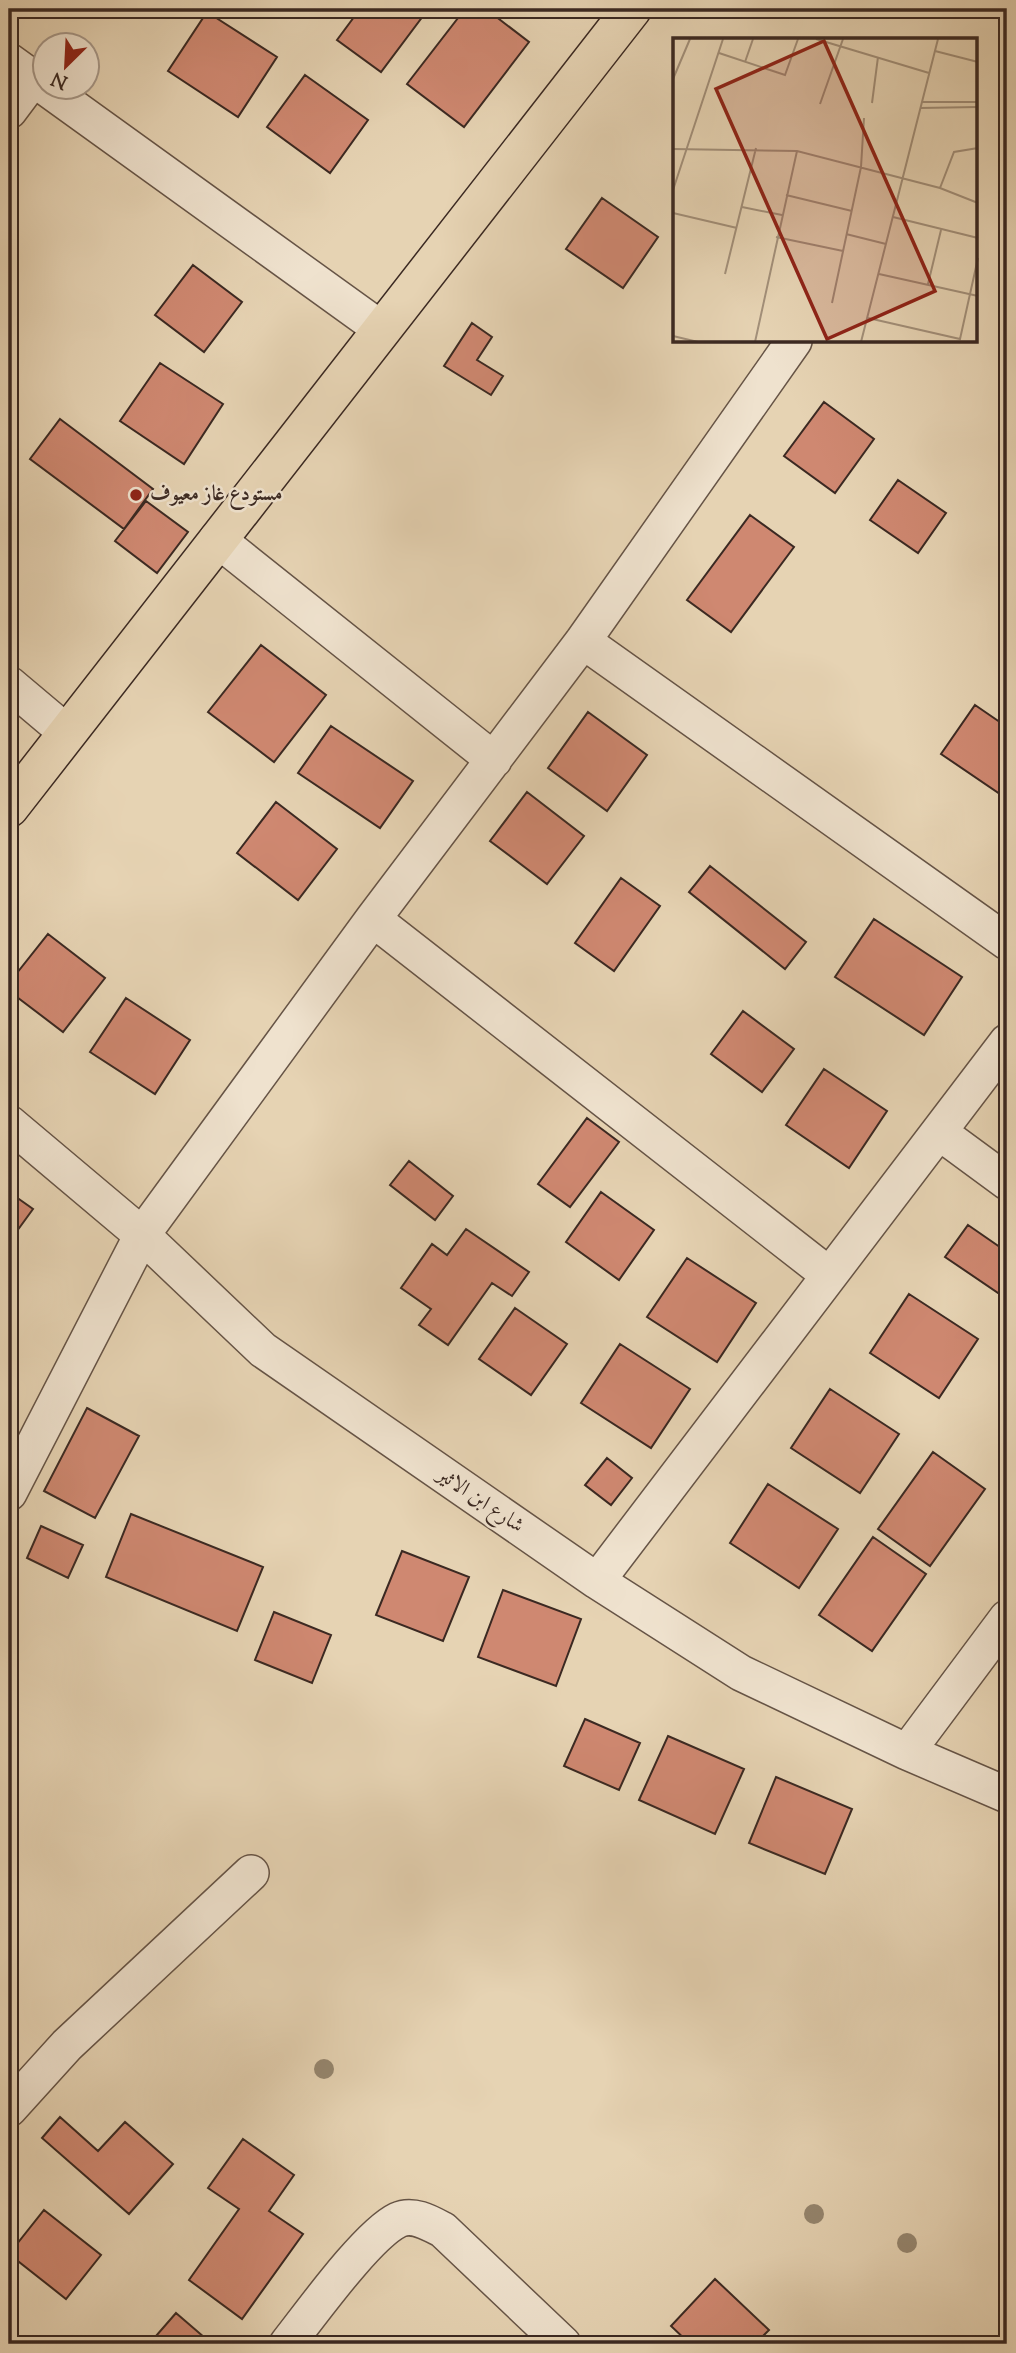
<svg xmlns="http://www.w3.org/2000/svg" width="1016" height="2353" viewBox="0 0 1016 2353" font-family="'Sorts Mill Goudy',Amiri,serif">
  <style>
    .building { fill: #cf8871; stroke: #3b2922; stroke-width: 2 }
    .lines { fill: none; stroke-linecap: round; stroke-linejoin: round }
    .minor-casing { stroke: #665446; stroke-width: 38 }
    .primary-casing { stroke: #3b2922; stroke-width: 41 }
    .minor { stroke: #efe2ce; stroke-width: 35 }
    .primary { stroke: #e6d3b3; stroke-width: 38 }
    .tree { fill: #95866f }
    .poi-dot { fill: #8f2418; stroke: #efe2ce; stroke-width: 2.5 }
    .labels { text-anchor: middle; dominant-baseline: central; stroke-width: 5; stroke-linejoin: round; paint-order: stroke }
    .poi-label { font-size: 21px; font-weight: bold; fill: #3b2922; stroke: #efe2ce; text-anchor: start }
    .street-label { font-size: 21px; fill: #3b2922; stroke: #efe2ce }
    .inset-road { fill: none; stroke: #a28f79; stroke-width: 2 }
    .view { fill: #8f2418; fill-opacity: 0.15; stroke: #8f2418; stroke-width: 3.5 }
    .inset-edge { fill: none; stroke: #3b2922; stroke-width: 3.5 }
  </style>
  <rect width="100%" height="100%" fill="#e6d3b3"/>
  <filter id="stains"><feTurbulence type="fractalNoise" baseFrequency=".00286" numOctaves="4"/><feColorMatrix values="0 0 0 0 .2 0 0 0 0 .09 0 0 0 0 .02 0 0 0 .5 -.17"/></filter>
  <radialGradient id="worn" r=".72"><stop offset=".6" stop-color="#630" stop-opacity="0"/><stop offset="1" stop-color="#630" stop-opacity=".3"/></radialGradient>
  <!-- building -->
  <path class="building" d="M360,9H412L423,16L381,72L337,40Z
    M465,9H486L529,42L464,127L407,84Z
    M207,12L277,57L238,117L168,71Z
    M305,75L368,120L330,173L267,127Z
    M602,198L658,237L623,288L566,249Z
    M193,265L242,302L204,352L155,315Z
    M472,323L492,337L477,360L503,376L491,395L444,366Z
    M160,363L223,404L184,464L120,421Z
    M824,402L874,439L835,493L784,456Z
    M60,419L153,489L124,529L30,459Z
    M898,480L946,513L918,553L870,520Z
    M146,501L188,532L157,573L115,541Z
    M750,515L794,547L731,632L687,600Z
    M261,645L326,695L274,762L208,712Z
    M975,705L1007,727V783L1000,794L941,754Z
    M588,712L647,755L607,811L548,768Z
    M331,726L413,781L380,828L298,773Z
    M527,792L584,836L547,884L490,841Z
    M276,802L337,849L298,900L237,853Z
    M710,866L806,942L785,969L689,892Z
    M621,878L660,906L614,971L575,943Z
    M874,919L962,977L924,1035L835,977Z
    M48,934L105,978L63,1032L9,991V983Z
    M126,998L190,1040L155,1094L90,1052Z
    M743,1011L794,1049L762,1092L711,1054Z
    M824,1069L887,1111L849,1168L786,1125Z
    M587,1118L619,1142L570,1207L538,1184Z
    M409,1161L453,1196L435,1220L390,1185Z
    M9,1192L33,1209L9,1242Z
    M601,1192L654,1230L619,1280L566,1242Z
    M968,1225L1007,1252V1299L945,1257Z
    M466,1229L529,1272L512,1296L492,1283L448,1345L419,1325L431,1309L401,1288L432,1244L447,1255Z
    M687,1258L756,1303L717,1362L647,1317Z
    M909,1294L978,1339L939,1398L870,1353Z
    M515,1308L567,1344L531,1395L479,1359Z
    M620,1344L690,1389L651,1448L581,1403Z
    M830,1389L899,1434L860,1493L791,1448Z
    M87,1408L139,1436L95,1518L44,1491Z
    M933,1452L985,1489L930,1566L878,1529Z
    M607,1458L632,1478L611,1505L585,1485Z
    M768,1484L838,1529L799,1588L730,1543Z
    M131,1514L263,1567L237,1631L106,1577Z
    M41,1526L83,1545L68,1578L27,1558Z
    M873,1537L926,1574L872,1651L819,1615Z
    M402,1551L469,1577L443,1641L376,1615Z
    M503,1590L581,1619L556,1686L478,1657Z
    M274,1612L331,1635L312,1683L255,1660Z
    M585,1719L640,1743L619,1790L564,1766Z
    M668,1736L744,1769L715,1834L639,1800Z
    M776,1777L852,1809L825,1874L749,1843Z
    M60,2117L98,2151L125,2122L173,2164L129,2214L42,2138Z
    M243,2139L294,2175L269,2211L303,2234L242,2319L189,2280L239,2209L208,2188Z
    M44,2210L101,2255L66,2299L9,2254Z
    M715,2279L769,2330L755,2344H690L671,2326Z
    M176,2313L212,2344H149Z"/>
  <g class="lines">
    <!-- minor casing -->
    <g class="minor-casing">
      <path id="minor" d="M9,61L381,329
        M9,111L33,79
        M217,539L494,760
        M583,641L1007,942
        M9,684L66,732
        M373,919L829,1275
        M9,1123L142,1235L263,1350L597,1581L741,1673L907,1752L1007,1795
        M939,1132L1007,1182
        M9,1493L142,1235L373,919L583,641L794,341
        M597,1581L1007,1042
        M907,1752L1007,1618
        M9,2109L67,2045L251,1873
        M287,2344C310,2315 367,2235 398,2220C413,2213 430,2223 443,2230L563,2344"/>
    </g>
    <!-- primary casing -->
    <g class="primary-casing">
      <path id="primary" d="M9,808L632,9"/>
    </g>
    <!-- minor -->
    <use href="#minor" class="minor"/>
    <!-- primary -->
    <use href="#primary" class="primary"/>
  </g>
  <!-- trees -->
  <g class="tree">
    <circle cx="324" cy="2069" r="10"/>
    <circle cx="814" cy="2214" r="10"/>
    <circle cx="907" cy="2243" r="10"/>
  </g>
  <!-- markers -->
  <circle class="poi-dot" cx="136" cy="495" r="7"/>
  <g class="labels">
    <!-- poi labels -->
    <g class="poi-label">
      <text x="150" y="495">مستودع غاز معيوف</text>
    </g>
    <!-- street labels -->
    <g class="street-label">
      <text transform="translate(480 1501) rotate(34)">شارع ابن الاثير</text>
    </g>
  </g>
  <!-- overview -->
  <g transform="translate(673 38)">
    <rect width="304" height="304" fill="#e6d3b3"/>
    <path class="inset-road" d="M143,1L256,35M262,13L305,24M46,15L112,37L125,1M72,24L80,1M0,41L17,1M249,64H305M199,65L205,19M147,66L170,1M247,70L305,69M0,111L124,113L267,150L305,165M267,150L281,114L305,110M0,152L50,1M113,157L179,173M69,169L109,177M0,175L64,190M220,179L305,200M173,196L213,206M103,199L170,213M52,236L83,110M206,236L305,258M255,246L268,192M159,265L188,129L191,80M195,280L287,301L305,220M0,298L25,304M82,304L124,113M188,304L265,1"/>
    <path class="view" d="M151,3L262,253L154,301L43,51Z"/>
    <rect width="304" height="304" class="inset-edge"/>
  </g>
  <!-- margin -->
  <rect width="1016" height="2353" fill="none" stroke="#e6d3b3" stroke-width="35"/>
  <rect x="10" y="10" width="995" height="2332" fill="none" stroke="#3b2922" stroke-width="3.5"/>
  <rect x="18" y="18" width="981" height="2318" fill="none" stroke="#3b2922" stroke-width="2"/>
  <!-- north arrow -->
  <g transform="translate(66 66) rotate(204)"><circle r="33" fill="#efe2ce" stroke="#a79889" stroke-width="2"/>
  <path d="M0-5L12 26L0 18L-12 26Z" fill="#8f2418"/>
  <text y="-10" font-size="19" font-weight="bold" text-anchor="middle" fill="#3b2922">N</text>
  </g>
  <rect width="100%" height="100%" filter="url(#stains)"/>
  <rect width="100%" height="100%" fill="url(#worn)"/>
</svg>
